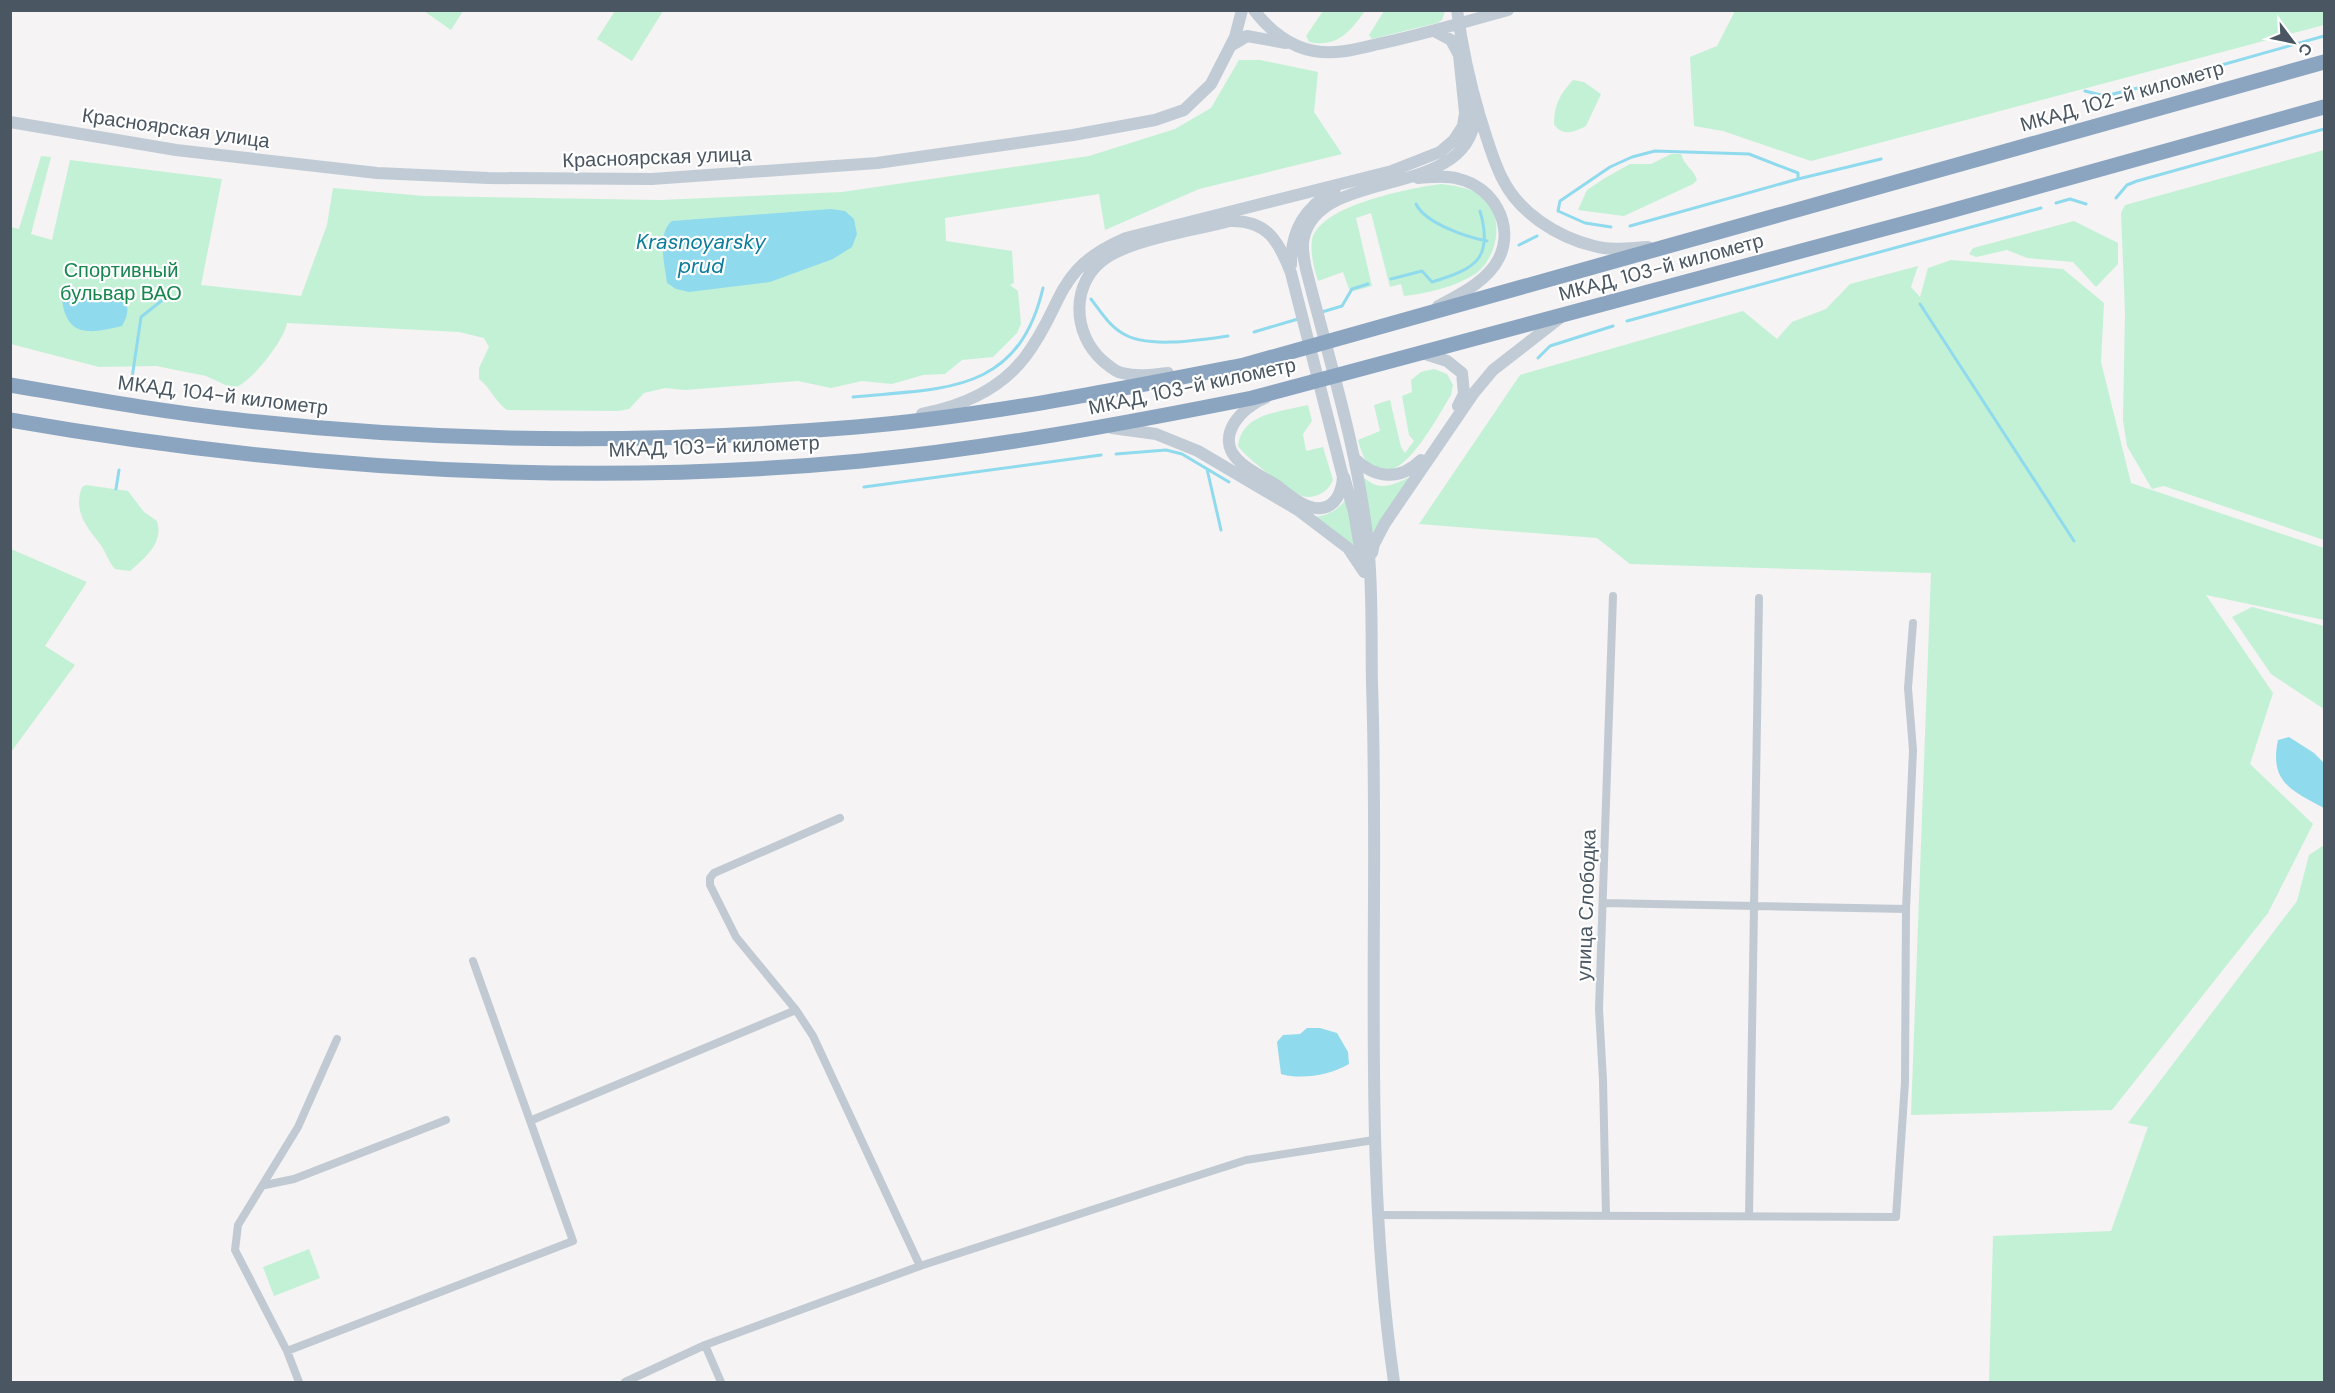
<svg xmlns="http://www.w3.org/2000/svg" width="2335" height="1393" viewBox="0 0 2335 1393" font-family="'DM Sans',sans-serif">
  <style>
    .green { fill: #c3f1d5 }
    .water { fill: #90daee }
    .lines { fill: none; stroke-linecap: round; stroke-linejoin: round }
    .stream { stroke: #90daee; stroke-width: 3 }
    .street { stroke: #c1cad2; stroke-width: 8 }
    .secondary { stroke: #c1cbd6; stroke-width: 12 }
    .highway { stroke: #8ba5c1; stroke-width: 15 }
    .labels { text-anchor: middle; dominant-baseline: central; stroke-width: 4.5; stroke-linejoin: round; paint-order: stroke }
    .street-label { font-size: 20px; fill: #4a5661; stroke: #fff }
    .park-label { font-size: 20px; fill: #17864f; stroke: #fff }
    .water-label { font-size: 21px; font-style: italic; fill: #0c7c9b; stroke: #fff }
  </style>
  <rect width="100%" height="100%" fill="#f5f3f3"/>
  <!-- green -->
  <path class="green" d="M424,11V10L463,11L451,30Z
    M615,11H663L632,61L597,39Z
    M1323,11V10L1365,11C1350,32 1337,48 1309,42L1306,36Z
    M1384,11H1445L1442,20L1437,23L1372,39L1369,35Z
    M1735,11L2324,10V25L1811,161L1723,131L1694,126L1690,57L1717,46Z
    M1239,60H1260L1318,72L1314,112L1342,154L1199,189L1105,230L1099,194L945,218L946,241L1012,251L1014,283L1010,285L1018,291L1021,324L1017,333L993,357L962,360L945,374L923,375L892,384L862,381L831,388L798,381L685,390L665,388L644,393L629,409L618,411L507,410C495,402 491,388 479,379V368L489,347L484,338L459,332L287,323C284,341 249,386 232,388L206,376L156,366L99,367L11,344V227L19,229L41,156L51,157L31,234L52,240L70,160L222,179L201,285L301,296L327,225L333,188L424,196L660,200L842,192L1089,156L1175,129L1211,108Z
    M1573,80L1584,82L1601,94L1586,126C1575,132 1562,137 1554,124C1554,105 1560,94 1573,80Z
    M2324,150V540L2164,486L2152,489L2127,446L2123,420L2125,312L2121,213L2125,205Z
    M1671,154H1681C1684,166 1694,169 1697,180L1693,184L1624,216L1578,210L1587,190L1605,178L1630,164H1651Z
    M1441,184C1457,186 1476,188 1488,202C1504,222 1496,260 1475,274C1455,287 1428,293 1404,296L1401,284L1390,287L1371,213L1356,218L1372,286L1350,292L1343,272L1318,281C1314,268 1310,253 1312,240C1319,205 1411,188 1441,184Z
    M2074,221L2118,243V264L2096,287L2073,262L2027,258L2007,250L1976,257L1969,254L1973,248Z
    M1951,260L2063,269L2104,303L2101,362L2131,483L2324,548V620L2206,595L2273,693L2250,764L2313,824L2268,913L2112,1110L1911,1115L1931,573L1630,564L1597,538L1419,524L1520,375L1743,311L1777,339L1792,322L1826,309L1850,284L1918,266L1911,287L1920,297L1928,268Z
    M1434,369L1447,374L1453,385L1451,395C1438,415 1397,499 1367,462C1363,457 1360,447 1358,440L1380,431L1374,405L1390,400L1401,447L1405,453L1414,441L1409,435L1402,396L1412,392L1411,380L1421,372Z
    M1308,405L1312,421L1303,434L1306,451L1323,447L1333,480C1329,491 1315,500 1302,496C1288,490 1246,458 1238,446C1242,413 1280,412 1308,405Z
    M1362,476C1379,492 1391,486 1410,477L1371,538Z
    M86,485L128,491L144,512L157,521C164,543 145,558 130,571L115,569C108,561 106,552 100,544C86,526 73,511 82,487Z
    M1346,499L1357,548L1314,517C1329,515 1337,511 1346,499Z
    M11,549L87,582L45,646L75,665L11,752Z
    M2252,607L2324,626V709L2271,674L2232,617Z
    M2324,845V1382H1989L1993,1236L2111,1231L2148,1127L2128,1123L2297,901L2309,855Z
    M309,1249L320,1278L274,1296L263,1267Z"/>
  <!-- water -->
  <path class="water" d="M831,209L845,211L854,219L857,234L852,247L833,259L770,282L689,292L676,289L667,283C665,265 656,234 672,221Z
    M70,291L123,295C129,307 129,314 122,326C92,333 67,339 62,300Z
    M2289,737L2314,753L2324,763V808C2292,791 2269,782 2278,740Z
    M1307,1028H1320L1337,1033L1348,1052L1349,1064C1330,1075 1302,1080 1281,1074L1277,1042L1283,1035L1300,1034Z"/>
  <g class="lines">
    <!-- stream -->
    <path class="stream" d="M2165,81L2324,36
      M2085,91L2105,96L2150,85
      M2116,198L2127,185L2137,181L2324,129
      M2056,203L2070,199L2086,204
      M1416,204C1425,223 1466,237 1487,241
      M1630,226L1798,179L1881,159
      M1611,227L1585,223L1558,211L1560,201L1610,167L1632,157L1655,151L1749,154L1798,173V179
      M1519,245L1537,236
      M1391,279L1422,271L1432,282C1475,269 1494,259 1480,211
      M1091,299C1100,311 1109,325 1122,333C1146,349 1200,340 1228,336
      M1920,304L2074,541
      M1322,312L1342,306L1352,289L1368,284
      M1627,321L2041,208
      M1254,332L1298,319
      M1538,358L1550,346L1613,326
      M132,378L141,317L165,298
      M853,397C943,388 1018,395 1043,288
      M1116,454L1166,450L1182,454L1229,482
      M1207,469L1221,530
      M864,487L1101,455
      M116,489L119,470"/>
    <!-- street -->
    <path class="street" d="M840,818L714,873L710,878V885L736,937L796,1010L813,1036L920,1266
      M1604,903L1906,909
      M532,1120L796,1010
      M265,1185L294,1179L446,1120
      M1378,1215L1896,1217L1905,1082L1906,909L1913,750L1908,688L1913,623
      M1606,1215L1603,1080L1599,1009L1613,596
      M1749,1216L1759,598
      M705,1345L721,1382
      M287,1351L573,1241L473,961
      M299,1382L287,1351L235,1250L238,1225L298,1127L337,1039
      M625,1382L705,1345L920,1266L1159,1188L1246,1160L1374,1140"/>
    <!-- secondary -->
    <path class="secondary" d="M1254,10C1269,30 1290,47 1314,51C1336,55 1357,49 1378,44C1422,35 1464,22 1508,10
      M1457,10C1462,46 1470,83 1480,117C1487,138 1492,158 1502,178C1519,213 1557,237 1594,246C1611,251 1630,248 1648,247
      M1232,45L1247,36L1286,43
      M10,122L176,150L377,173L488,178L652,179L877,163L1073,135L1155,120L1184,110L1211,84L1235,37L1242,10
      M1389,172L1440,152L1454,140L1463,126L1465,113L1459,55L1451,40L1436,32
      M1418,178C1431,177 1446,175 1459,179C1493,187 1515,225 1499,258C1488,281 1459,295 1438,306
      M1291,265C1291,229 1305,208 1335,189
      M1422,353L1447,361L1462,373L1464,394L1458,406
      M1168,373C1153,375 1137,377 1122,373C1115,372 1108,365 1103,361C1072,334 1070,282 1106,258C1134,239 1196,230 1230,221C1267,220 1279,241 1291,273L1343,477C1342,491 1336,507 1321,508C1305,510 1288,494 1276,485C1263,477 1247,470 1237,459C1215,436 1242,407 1265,398
      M922,414C962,406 1000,390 1025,357C1066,303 1053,269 1126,238L1396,170
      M1112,428L1156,434L1198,451L1298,510L1348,548L1364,572
      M1354,458C1375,479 1400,481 1421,460
      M1344,477L1354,512L1362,560
      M1372,553L1374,544L1385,523L1473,394L1493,370L1561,317
      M1394,1382C1361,1152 1380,917 1372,684C1371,638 1373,590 1368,544C1358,450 1329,360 1306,269C1304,259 1301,247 1304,237C1322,162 1486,205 1475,100"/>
    <!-- highway -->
    <path class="highway" d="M10,385C86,398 162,412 239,420C443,443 651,444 856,427C986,416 1116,390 1244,365L2324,62
      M10,420C291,469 577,488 861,461C992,448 1122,424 1252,398L1943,213L2324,107"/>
  </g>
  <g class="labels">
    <!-- street labels -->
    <g class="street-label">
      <text transform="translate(2122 96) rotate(-16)">МКАД, 102-й километр</text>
      <text transform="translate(176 128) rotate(8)">Красноярская улица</text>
      <text transform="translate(657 157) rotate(-2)">Красноярская улица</text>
      <text transform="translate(1661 267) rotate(-15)">МКАД, 103-й километр</text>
      <text transform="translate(1192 386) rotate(-12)">МКАД, 103-й километр</text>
      <text transform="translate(223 395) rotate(7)">МКАД, 104-й километр</text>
      <text transform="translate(714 446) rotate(-2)">МКАД, 103-й километр</text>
      <text transform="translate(1586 905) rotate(-88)">улица Слободка</text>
    </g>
    <!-- park labels -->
    <g class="park-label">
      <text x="121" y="270">Спортивный<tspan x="121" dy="23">бульвар ВАО</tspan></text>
    </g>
    <!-- water labels -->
    <g class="water-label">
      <text x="701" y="242">Krasnoyarsky<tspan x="701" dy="24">prud</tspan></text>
    </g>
  </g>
  <!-- border -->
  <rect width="2335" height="1393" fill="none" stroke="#4a5661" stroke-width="24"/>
  <!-- north arrow -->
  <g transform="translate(2293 42) rotate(122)" stroke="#ffffff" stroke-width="4.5" paint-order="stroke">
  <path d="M0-4.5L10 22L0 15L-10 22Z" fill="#4a5661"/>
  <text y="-9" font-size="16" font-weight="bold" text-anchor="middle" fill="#4a5661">С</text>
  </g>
</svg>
